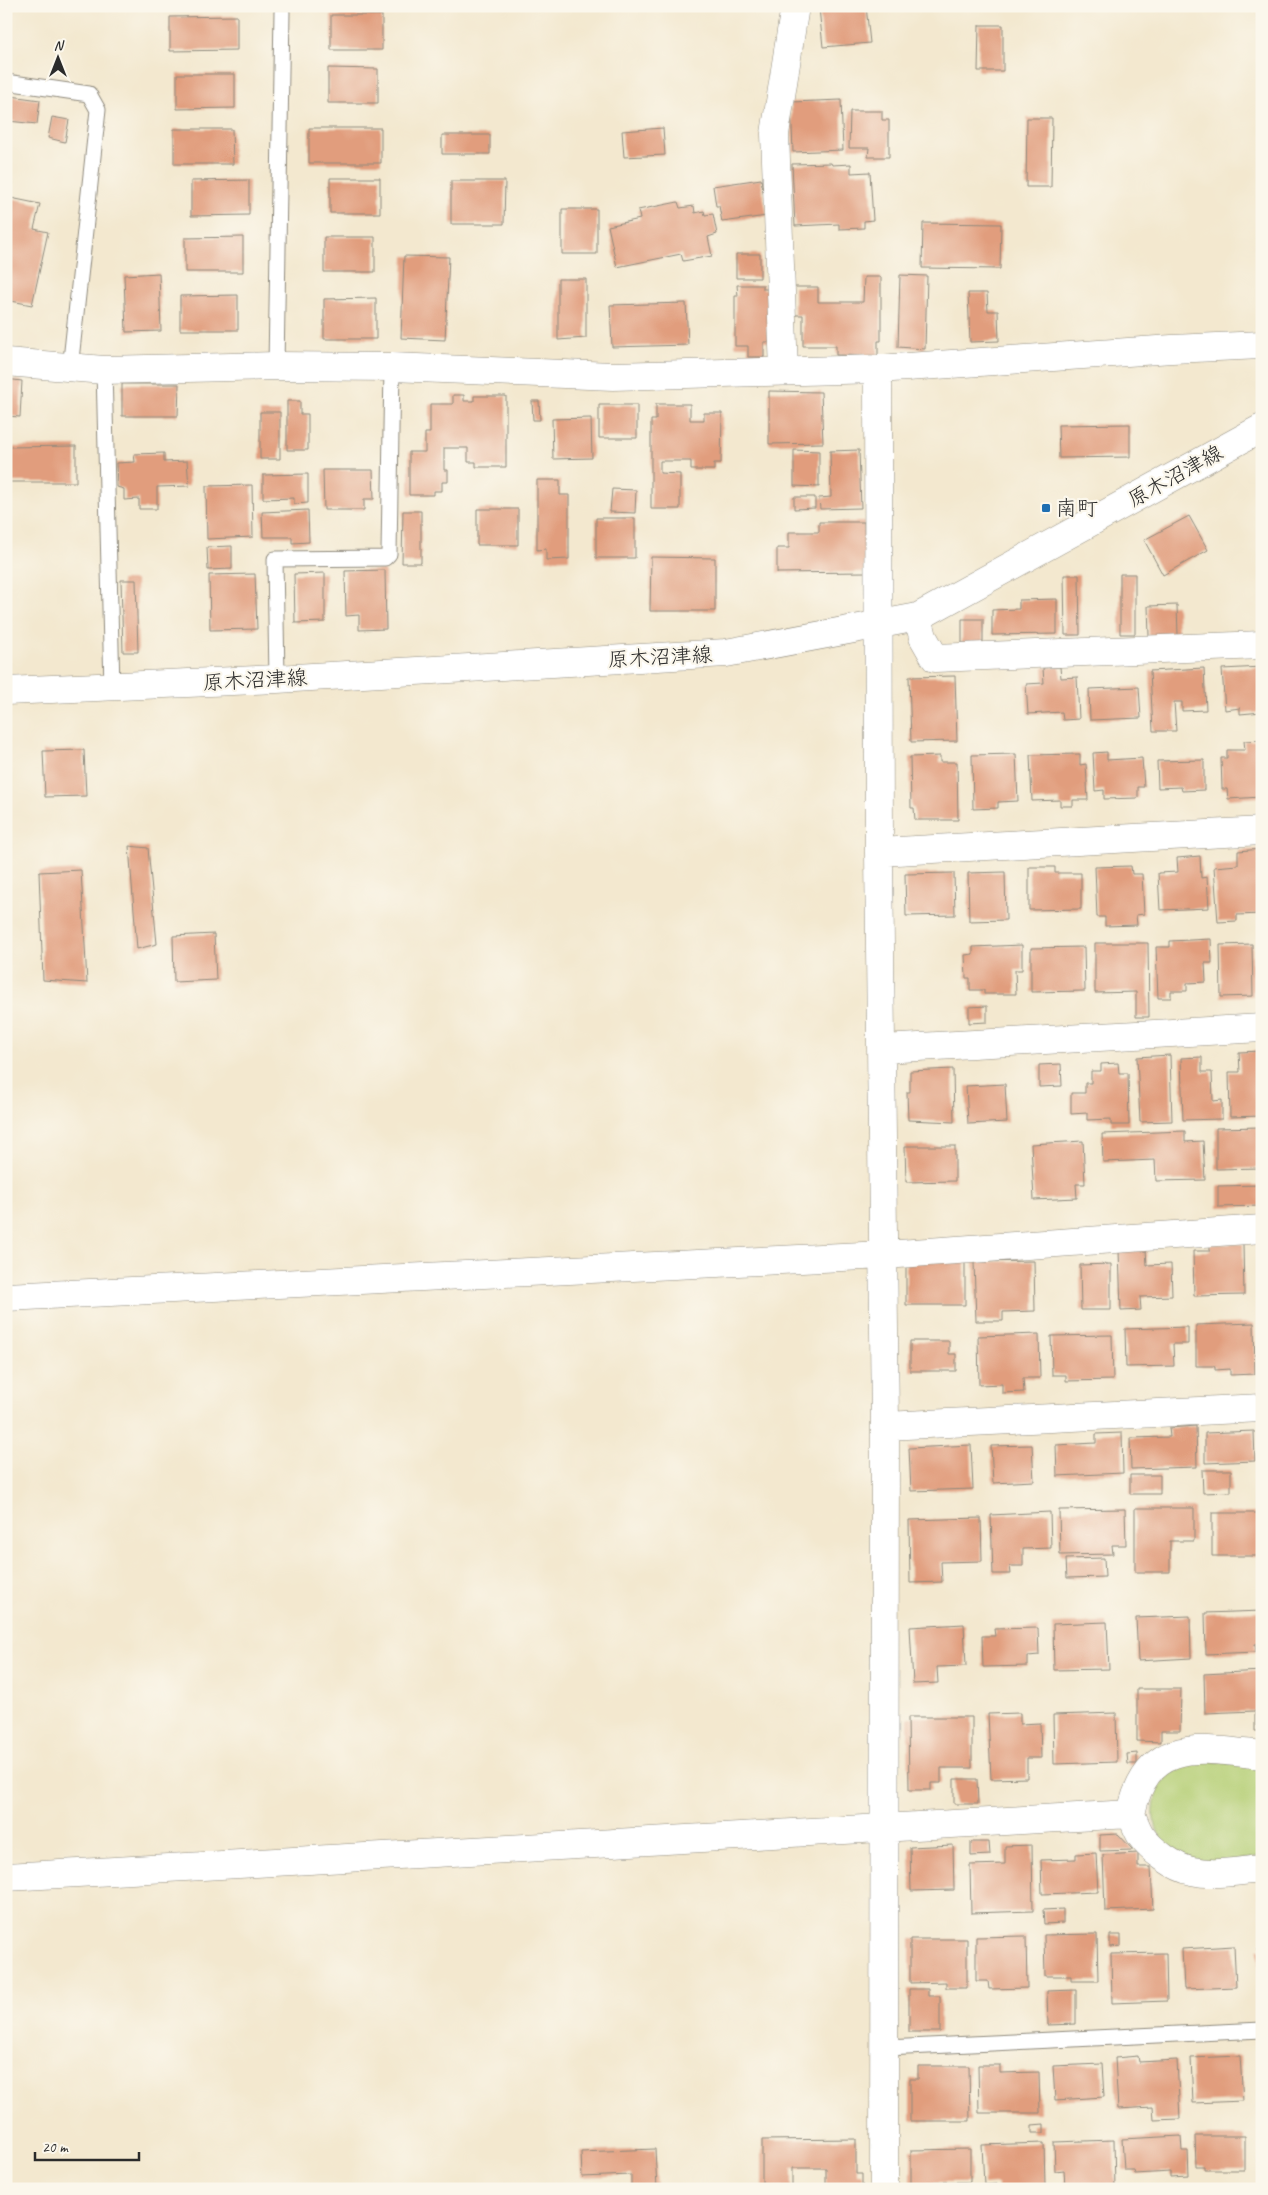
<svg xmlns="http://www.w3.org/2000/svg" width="1268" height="2195" viewBox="0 0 1268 2195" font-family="Caveat,'Klee One',sans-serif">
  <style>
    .green { fill: #b4ce73; stroke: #707c4f }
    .building { fill: #e19d7d }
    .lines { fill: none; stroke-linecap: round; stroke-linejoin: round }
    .lane-casing { stroke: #8f8a7d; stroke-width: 17 }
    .street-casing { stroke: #8f8a7d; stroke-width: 29 }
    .secondary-casing { stroke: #8f8a7d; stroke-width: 29 }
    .lane { stroke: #fff; stroke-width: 15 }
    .street { stroke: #fff; stroke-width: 28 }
    .secondary { stroke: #fff; stroke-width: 28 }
    .poi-dot { fill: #1f6fb2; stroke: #fbf7ec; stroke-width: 2 }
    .labels { text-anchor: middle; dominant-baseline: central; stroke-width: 4.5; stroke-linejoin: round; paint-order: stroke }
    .street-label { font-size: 21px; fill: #2b2b2b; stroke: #fbf7ec }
    .poi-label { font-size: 21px; fill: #2b2b2b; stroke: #fbf7ec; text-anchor: start }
  </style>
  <rect width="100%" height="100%" fill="#fbf7ec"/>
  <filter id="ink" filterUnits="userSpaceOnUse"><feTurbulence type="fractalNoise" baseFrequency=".02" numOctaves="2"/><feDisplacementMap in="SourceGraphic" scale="10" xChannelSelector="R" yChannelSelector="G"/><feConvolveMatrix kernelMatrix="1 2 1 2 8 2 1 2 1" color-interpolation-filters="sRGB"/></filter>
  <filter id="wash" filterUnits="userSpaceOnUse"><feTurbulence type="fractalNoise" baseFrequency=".0096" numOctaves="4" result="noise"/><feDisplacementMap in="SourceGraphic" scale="20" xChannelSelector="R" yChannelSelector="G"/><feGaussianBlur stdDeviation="1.12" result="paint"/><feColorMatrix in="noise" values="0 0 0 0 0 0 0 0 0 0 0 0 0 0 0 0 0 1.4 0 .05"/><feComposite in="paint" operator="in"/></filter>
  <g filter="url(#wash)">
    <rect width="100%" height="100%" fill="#f3e8cf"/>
    <!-- green -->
    <path class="green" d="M1207,1761L1262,1766V1857C1240,1859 1214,1866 1193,1859C1180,1854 1163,1846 1157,1832C1149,1814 1156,1784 1171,1771C1180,1763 1196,1763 1207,1761Z"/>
    <g id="blocks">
      <!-- building -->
      <path class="building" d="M835,6H866L870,43L823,47L819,8Z
        M331,15H382V50H331Z
        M237,16V50L170,51V17Z
        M979,25H1003V71H978Z
        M328,68L378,69V103H328Z
        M177,74H235V108L177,109Z
        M11,96L40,100L37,124L8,121Z
        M841,100L843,150L793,152L791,102Z
        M850,111H882V120H889V157H868L869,148H849Z
        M52,117L69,120L65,142L48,138Z
        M1027,118H1052L1051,187H1026Z
        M309,128H381V163H309Z
        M663,128L665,155L624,157L622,131Z
        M174,129H232L233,164H174Z
        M442,135H490V154H442Z
        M831,163L832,165L851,164V173L870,172L873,220L864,221V228L839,229V224L795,226L792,164Z
        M330,178H380V213H330Z
        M761,179L767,216L722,222L719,206H716L713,186Z
        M249,180V215L191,216V181Z
        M451,181H505L504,224H451Z
        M6,197L40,204L34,229L48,232L32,305L6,300Z
        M678,202L680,208L694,206L695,213L704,211L705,215L713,214L717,234L708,237L712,256L683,261L681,254L617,267L608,226L640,219L638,210Z
        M562,209H597V254H562Z
        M923,223L1001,224L1000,269L922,268Z
        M243,237V272H185V238Z
        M324,237H375V272H324Z
        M736,254H760V278H736Z
        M404,256L449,257L445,340L401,338Z
        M159,273L161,331L126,332L124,275Z
        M900,275L927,276L925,349L898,347Z
        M864,277H881V341H878V356L836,355V346H803V315H794V287H818V302H863Z
        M558,279H586V338L558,340Z
        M737,285H763V289H771V342H764V357H748V346H735V296H738Z
        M968,293H987L988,311H998L999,341L970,342Z
        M238,295V330H180V296Z
        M376,298V339H324V299Z
        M686,303L688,345L612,347L610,305Z
        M6,379L22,381L20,417L6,416Z
        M122,384H179L178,416H122Z
        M769,391L821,392L823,443L769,444Z
        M453,395H464V401H474V396H506V467H476V462H468V448H444V470H448V482H442V491H434V495H409V452H425V433H430V404H453Z
        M287,401H300V414H308V450H287Z
        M532,401H539L540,420H533Z
        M656,404H690V420H704V413H722L721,463H714V470H691V461H660V473L680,474V509H651V420H656Z
        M599,405H637V438H599Z
        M260,412H280V459H260Z
        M591,418L592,458L553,459L552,419Z
        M1130,424V457L1059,458L1058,425Z
        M76,446V482H6V447Z
        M794,450L819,451V487L794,486Z
        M859,450L861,508L820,509L819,498L831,497L830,451Z
        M164,453V462L187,461L189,486L157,487V509H139V499L124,500V489L117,487L116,463L135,462L134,454Z
        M323,470H373L374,499H364V510H324Z
        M308,474V503L294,504V498L263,499V475Z
        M537,480H560V495H569V559L546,560V549L537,550Z
        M252,485L253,537L207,539L206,486Z
        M612,489L636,490L635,513L610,512Z
        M794,497H815V508L794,509Z
        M477,509H518V545H477Z
        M308,510L309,542L292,543V537H263L262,512Z
        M403,511H421V563H402Z
        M1189,516L1208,550L1163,575L1144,540Z
        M596,518H635V558H596Z
        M819,522H864L865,572L777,573V548H789V532H819Z
        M232,546V569L208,570L207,547Z
        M651,557L715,558V611H650Z
        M385,570L386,629L359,630V615L346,616L345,571Z
        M325,573V622L295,623L294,574Z
        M255,574L257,629L210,630L209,575Z
        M1120,574H1135V634H1120Z
        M1064,575H1079L1080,635H1065Z
        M121,580H136L138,652H123Z
        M1057,599V634L992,635V610L1019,609V600Z
        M1177,605L1178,635L1149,636L1148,606Z
        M962,619H983V643H962Z
        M1060,667L1061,678L1077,677L1079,719L1063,720L1062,712L1028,714L1026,684L1044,683L1043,668Z
        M1262,667V712L1240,714V708L1225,710L1222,669Z
        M1204,668L1206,710L1182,711V702H1174L1176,731H1153L1150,671Z
        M955,676L957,741L911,742L909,677Z
        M1139,687L1141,718L1090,720L1089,689Z
        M1262,740L1261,797L1228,799L1227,789H1222L1221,758H1227V750H1245L1244,741Z
        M84,750L86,796L45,797L43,751Z
        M1107,752V760L1142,758L1144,787H1138V798L1104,799V790L1095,791L1093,753Z
        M1016,754L1018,801L998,802V808L973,809L972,755Z
        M1080,754V765L1086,764L1088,800H1073V806H1060V800L1032,801L1030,755Z
        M940,756V762H957L958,820H915L914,808H911L910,757Z
        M1204,760V790L1182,791L1181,787L1158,788L1157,761Z
        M129,846L148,848L157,944L137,949Z
        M1262,849V914L1237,915V921L1218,922L1214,867L1238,865V851Z
        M1200,856L1201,878L1207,877L1209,908L1160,910L1158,873L1178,872L1177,858Z
        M1131,866L1132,874H1142L1144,914L1136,915L1137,925L1105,926V917H1097L1095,867Z
        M1029,867H1055V873H1081V909L1029,910Z
        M81,870L87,983L43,980L39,872Z
        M1005,872L1006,920L969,921L968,873Z
        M954,873L955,915L906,916L905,874Z
        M214,934L216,980L174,982L173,936Z
        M1211,939L1212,963H1205L1206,982L1187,983V991H1171V998H1158L1156,947H1170V941Z
        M1095,943H1148L1149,1017H1136V992L1095,993Z
        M1252,944L1253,996L1221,997L1220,945Z
        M1022,945V970H1015L1016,994H984V990H970V978H966L965,955L973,954V947Z
        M1084,947L1085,991L1031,992V948Z
        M987,1006V1022L969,1023V1007Z
        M1262,1051V1116L1230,1117L1229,1072H1240L1239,1052Z
        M1170,1055L1172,1121L1140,1122L1137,1057Z
        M1202,1057V1072H1212L1213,1101L1222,1100V1119L1183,1120L1181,1058Z
        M1118,1063L1119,1073H1128L1129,1125H1111V1119L1087,1120V1113L1071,1114V1093H1085V1083H1091V1071H1101V1064Z
        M1061,1064L1062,1086L1039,1087V1065Z
        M953,1069L954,1122L908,1120L907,1092H910V1071Z
        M1005,1084L1007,1122L968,1124L966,1086Z
        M1262,1127V1168L1216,1169V1128Z
        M1185,1131V1142L1203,1141L1205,1180L1156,1181L1155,1160L1103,1162L1102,1134Z
        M1083,1141L1085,1184H1076L1077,1198L1034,1200L1031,1144Z
        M905,1146H955V1181L906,1182Z
        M1262,1185V1206L1218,1207V1186Z
        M1210,1244H1243L1244,1295L1194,1296L1193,1251H1210Z
        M1146,1249L1147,1265L1171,1264L1172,1296L1140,1297L1141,1310L1121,1311L1119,1250Z
        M906,1261H965V1305H906Z
        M1034,1261L1035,1311L1003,1312V1321H976L974,1262Z
        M1111,1264V1310H1081L1080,1265Z
        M1254,1323L1255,1374L1230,1375V1369L1215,1370V1366H1196V1325Z
        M1188,1327V1344H1173L1174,1366L1126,1367L1125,1329Z
        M1039,1334L1040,1378H1023L1024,1392L1002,1393V1384L979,1385L978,1336Z
        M1112,1335L1113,1380L1066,1381V1375H1052L1051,1336Z
        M910,1341H949V1354H956V1371H910Z
        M1196,1426L1197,1467L1131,1469L1130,1438L1170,1437L1169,1428Z
        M1254,1431L1255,1461L1205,1463V1433Z
        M1122,1433L1123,1473L1057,1476L1056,1445L1096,1443V1434Z
        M971,1445L973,1489L911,1491L909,1448Z
        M1032,1445L1034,1481L993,1483L991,1446Z
        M1202,1470H1231V1492L1203,1493Z
        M1130,1475H1160V1494H1130Z
        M1135,1508H1194V1541H1170V1572H1135Z
        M1125,1509L1126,1545H1112L1113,1554L1060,1555L1059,1510Z
        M1050,1512L1051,1548L1023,1549V1566H1010L1011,1574H993L991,1515Z
        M1212,1513H1262V1556H1212Z
        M981,1518L982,1561L941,1562L942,1582L910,1583L909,1520Z
        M1104,1558L1105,1577L1067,1578L1066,1559Z
        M1262,1611V1644H1255L1256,1652L1206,1654L1205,1613Z
        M1190,1616L1191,1658L1138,1661L1136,1618Z
        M1107,1622L1109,1669L1054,1670L1053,1624Z
        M964,1624L966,1666L937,1667L938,1683L913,1684L910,1627Z
        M1038,1628L1039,1655L1028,1656V1666L983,1667L982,1636H995L994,1629Z
        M1262,1671V1731H1255V1711L1205,1713L1204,1674Z
        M1137,1689H1181L1180,1731H1161V1742L1137,1741Z
        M1020,1713V1724L1040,1723L1041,1758H1027V1778L991,1779L988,1714Z
        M1116,1713L1117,1762L1054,1764L1053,1715Z
        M908,1717H972V1768H941V1783H931V1790H909Z
        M1137,1753V1764H1128L1127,1754Z
        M954,1779H977L978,1804H954Z
        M1118,1834L1133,1850L1100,1851V1835Z
        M971,1842H989L990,1855L971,1856Z
        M953,1845L954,1890L911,1891L910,1847Z
        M1032,1845L1033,1911L971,1913L970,1865L1005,1864V1846Z
        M1096,1853L1098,1892L1042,1894L1041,1860L1076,1859V1854Z
        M1138,1853V1867H1151L1153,1909L1105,1911L1103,1855Z
        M1063,1909V1923L1044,1924L1043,1910Z
        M1097,1934L1098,1981H1071V1976H1045L1044,1935Z
        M1110,1935H1121V1946L1110,1947Z
        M1026,1936L1027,1988L989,1989L988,1981H976V1937Z
        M910,1939H967V1988H946V1982L910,1983Z
        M1234,1946L1236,1987L1184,1989L1182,1949Z
        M1258,1949H1262V1990H1260Z
        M1166,1953L1167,2001L1112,2003L1111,1954Z
        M909,1989H928V1996H940V2032H909Z
        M1076,1990V2024L1048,2025L1047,1991Z
        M1138,2056L1139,2062L1177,2060L1180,2119L1154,2120L1153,2107L1118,2109L1115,2058Z
        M1240,2056L1243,2101L1193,2103L1191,2058Z
        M1102,2064L1104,2097L1055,2100L1053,2066Z
        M978,2065H1000V2073L1039,2072L1040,2113H979Z
        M918,2066H969L970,2121H910V2079H918Z
        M1044,2124V2133H1032V2125Z
        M1181,2136L1182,2151H1188L1189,2176L1170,2177V2172L1135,2174L1134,2170H1124L1122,2139Z
        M1195,2136H1245V2170H1204V2166H1196Z
        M856,2139V2174H862V2189H826V2168H792V2188L762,2189V2140Z
        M1114,2140L1115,2189L1065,2187L1064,2170L1055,2171L1054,2142Z
        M1044,2143L1045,2186L997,2189V2184L984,2185L982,2145Z
        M655,2149L657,2189H631V2175L582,2177L581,2152Z
        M970,2149V2182H934V2189H911V2150Z"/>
    </g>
  </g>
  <g filter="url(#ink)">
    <use href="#blocks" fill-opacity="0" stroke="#8f8a7d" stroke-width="1"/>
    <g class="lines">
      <!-- lane casing -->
      <g class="lane-casing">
        <path id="lane" d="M6,82L89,94L98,110L70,369
          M276,366L282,12
          M104,370L112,687
          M277,679L275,559L385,558L389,554L392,367
          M886,2048L1262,2030"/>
      </g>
      <!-- street casing -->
      <g class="street-casing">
        <path id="street" d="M6,362L104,370L276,366L392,367L613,376L878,369L1172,349L1262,345
          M878,369L879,852L885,1426L884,2189
          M784,371L775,134L795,6
          M918,617L923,637L935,658L1262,645
          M879,852L1262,831
          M882,1049L1262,1028
          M6,1297L884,1255L1262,1229
          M885,1426L1262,1408
          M1262,1755C1199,1748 1147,1736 1131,1814C1134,1821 1137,1830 1141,1836C1151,1850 1175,1868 1192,1871C1214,1876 1239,1871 1262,1869
          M6,1877L1131,1814"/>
      </g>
      <!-- secondary casing -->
      <g class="secondary-casing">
        <path id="secondary" d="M6,691L277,679L726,653L918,617L1262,428"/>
      </g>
      <!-- lane -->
      <use href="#lane" class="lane"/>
      <!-- street -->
      <use href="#street" class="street"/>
      <!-- secondary -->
      <use href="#secondary" class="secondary"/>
    </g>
  </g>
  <!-- markers -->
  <rect class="poi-dot" x="1041" y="503" width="10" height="10" rx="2.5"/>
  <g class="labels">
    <!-- street labels -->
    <g class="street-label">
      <text transform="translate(1175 476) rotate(-29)">原木沼津線</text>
      <text transform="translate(660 657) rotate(-3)">原木沼津線</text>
      <text transform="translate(255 680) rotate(-3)">原木沼津線</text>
    </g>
    <!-- poi labels -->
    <g class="poi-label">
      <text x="1056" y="508">南町</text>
    </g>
  </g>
  <!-- margin -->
  <rect width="1268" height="2195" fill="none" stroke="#fbf7ec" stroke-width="25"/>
  <!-- north arrow -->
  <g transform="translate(58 58)" stroke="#fbf7ec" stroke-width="4" paint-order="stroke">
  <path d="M0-4L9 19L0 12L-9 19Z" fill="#2b2b2b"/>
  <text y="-8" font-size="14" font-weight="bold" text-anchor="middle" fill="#2b2b2b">N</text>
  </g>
  <!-- scale -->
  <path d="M35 2152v8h104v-8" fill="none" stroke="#2b2b2b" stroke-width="2.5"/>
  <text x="42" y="2152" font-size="15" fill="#2b2b2b" stroke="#fbf7ec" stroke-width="4" paint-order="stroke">20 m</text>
</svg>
